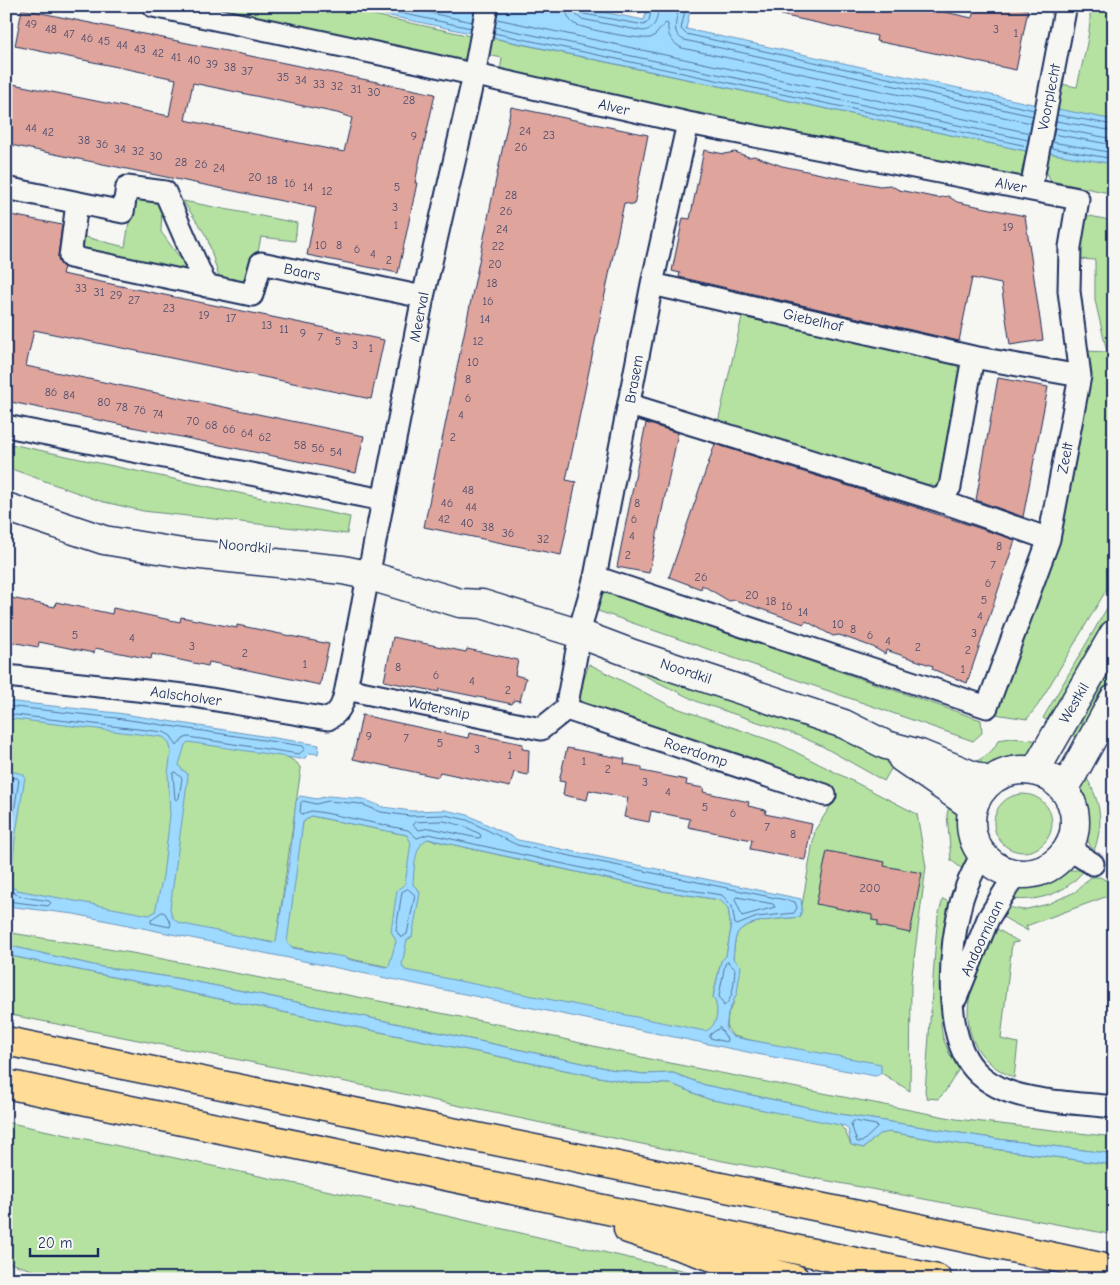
<svg xmlns="http://www.w3.org/2000/svg" width="1120" height="1285" viewBox="0 0 1120 1285" font-family="'Comic Neue',sans-serif">
  <style>
    .green { fill: #b5e2a0; stroke: #68887f }
    .water { fill: #9edaff; stroke: #6a96bf; fill-rule: evenodd }
    .lines { fill: none; stroke-linecap: round; stroke-linejoin: round }
    .shore { stroke: #4f739e; stroke-width: 1 }
    .building { fill: #dfa59c; stroke: #1b2f5e; fill-rule: evenodd }
    .street-casing { stroke: #1b2f5e; stroke-width: 25 }
    .secondary-casing { stroke: #1b2f5e; stroke-width: 31 }
    .highway-casing { stroke: #1b2f5e; stroke-width: 31 }
    .street { stroke: #f6f6f2; stroke-width: 21 }
    .secondary { stroke: #f6f6f2; stroke-width: 28 }
    .highway { stroke: #ffdd96; stroke-width: 28 }
    .labels { text-anchor: middle; dominant-baseline: central; stroke-width: 4; stroke-linejoin: round; paint-order: stroke }
    .number-label { font-size: 12px; fill: #4c4c6e }
    .street-label { font-size: 15px; fill: #1b2f5e; stroke: #f6f6f2 }
  </style>
  <rect width="100%" height="100%" fill="#f6f6f2"/>
  <filter id="ink" filterUnits="userSpaceOnUse"><feTurbulence type="fractalNoise" baseFrequency=".02" numOctaves="2"/><feDisplacementMap in="SourceGraphic" scale="10" xChannelSelector="R" yChannelSelector="G"/><feConvolveMatrix kernelMatrix="1 2 1 2 8 2 1 2 1" color-interpolation-filters="sRGB"/></filter>
  <g filter="url(#ink)">
    <!-- green -->
    <path class="green" d="M186,6H332L471,36C470,47 470,58 458,61Z
      M1089,6H1114V120L1058,110L1061,84L1077,87C1081,67 1094,24 1089,6Z
      M492,38L1026,151L1021,176L1012,181L500,72L502,58L488,55Z
      M1049,153L1114,164V194L1051,181L1045,169Z
      M133,198L162,204L161,232L194,277L76,250L81,236L125,247Z
      M183,201L297,223L295,241L261,237L251,288L221,284L207,237Z
      M1085,215L1114,221V577L1038,705L1027,719L995,714L1047,563L1086,351L1107,352L1095,300V260L1079,259Z
      M742,317L952,360L962,372L940,482L933,490L718,422Z
      M6,443L350,517L347,534L143,511L100,501L6,467Z
      M602,590L981,720L982,733L973,741L598,611Z
      M1114,596V623L1055,725L1043,718Z
      M1114,647V687L1083,741L1065,731Z
      M589,664L671,706L778,743L917,814L926,867L911,982L910,1091L875,1069L733,1036L727,1028L728,1013L733,1005L736,961L733,958C734,951 734,941 737,934C744,919 785,919 800,917L815,830L837,796L581,704L578,697Z
      M638,667L837,736L865,747L894,764L884,781L820,745L794,734L698,702L637,672Z
      M6,710L286,756L297,763L301,769L276,943L159,923L6,891Z
      M1011,738L1033,740L1043,745L1031,759L1023,762L991,769L974,763C985,756 994,752 998,740Z
      M1083,772C1100,799 1105,820 1094,851C1084,838 1085,828 1084,813C1083,795 1077,792 1083,772Z
      M994 823a29 29 0 1 1 58 0a29 29 0 1 1-58 0Z
      M951,800L962,815L969,851L966,872L951,860L947,814Z
      M311,816L418,837L663,891L720,900L728,908L731,929L726,956L721,961L713,997C721,1009 717,1024 707,1033L283,945L303,822Z
      M1071,870H1084C1067,893 1039,902 1011,899L1014,892L1022,886L1036,882L1061,872Z
      M1091,877H1100L1114,885V913L1108,896L1026,926L1028,931L999,915L1003,906L1023,910L1048,904L1075,892Z
      M943,899L952,904L942,996L941,1027L943,1038L950,1055L959,1069L944,1093L938,1099L927,1098L925,1092L936,936L938,916Z
      M992,926L1019,942L1012,943L1001,1039L1018,1043L1014,1078C942,1045 971,983 992,926Z
      M6,932L132,953L507,1026L654,1060L956,1119L1114,1137V1154L998,1139L840,1114L705,1085L673,1073L644,1074L615,1070L263,995L176,978L101,967L6,945Z
      M6,955L594,1076L632,1083L672,1084L708,1099L839,1124L845,1131L851,1145L864,1148L880,1133L890,1132L971,1146L1114,1165V1235L723,1161L270,1066L6,1014Z
      M6,1122L447,1216L720,1279H62L6,1262Z"/>
    <!-- water -->
    <path class="water" d="M343,6H572L644,20L648,6H691L686,29L1037,105L1114,120V164L1049,153L1026,151Z
      M6,701L117,713L319,745L318,754L309,753L305,758L300,759L188,742L185,745L179,765L182,770L186,772L188,776L170,908L172,917L179,923L263,941L272,943L276,941L290,857L296,801L300,796L317,799L328,796L363,799L383,807L411,811L445,810L468,815L518,840L801,899L802,908L800,917C785,919 744,919 737,934C734,941 734,951 733,958L741,966L737,993L728,1013L726,1030L733,1037L881,1064V1074L875,1076L757,1054L74,914L6,906V781L7,774L10,771L23,774L25,777L15,839L11,883L12,887L17,890L149,915L155,912L163,876L170,815L168,774L171,751L169,742L163,737L6,718ZM311,816L407,835L411,843L405,884L397,890L391,931L396,941L389,966L386,967L351,960L344,957L293,948L287,942L303,822ZM428,839L663,891L720,900L728,908L731,929L726,956L721,961L713,997C720,1008 718,1027 705,1031L405,970L402,965L406,944L407,940L412,937L420,893L418,889L413,885C414,871 414,844 428,839Z
      M6,945L102,967L176,978L263,995L615,1070L644,1074L673,1073L705,1085L840,1114L998,1139L1114,1154V1165L971,1146L890,1132L879,1134L864,1148L851,1145L848,1128L845,1126L708,1099L672,1084L632,1083L594,1076L6,955Z"/>
    <g class="lines">
      <!-- shore -->
      <path class="shore" d="M367,6L471,28
        M398,6L472,22
        M566,6C566,13 568,19 573,23C580,29 642,40 650,38C658,35 660,27 666,23L668,24C667,36 672,43 682,48L1031,123
        M573,6L575,14L581,19L643,31C656,29 658,18 658,6
        M579,6L580,11L584,14L644,25L649,21L652,6
        M679,6C677,19 670,34 684,40L1033,116
        M686,6L681,29L686,34L1034,110
        M497,19L1030,133
        M495,27L1028,140
        M494,33L1027,146
        M1057,115L1114,125
        M1056,121L1114,131
        M1055,128L1114,139
        M1053,134L1114,145
        M1052,142L1114,153
        M1051,148L1114,159
        M6,706L116,718L303,746L305,749L299,754L188,737L183,739L177,746L171,736L164,732L6,714
        M175,772L182,778L179,798L177,800L175,799L173,774Z
        M6,777L17,778L19,780L10,838L6,880
        M303,801L316,804L328,801L361,804L381,812L410,816L445,815L467,820L517,845L795,902L797,908L794,913L757,917L737,925L735,924L732,906L722,895L663,886L429,834L417,838L408,830L325,813L311,811L302,814L300,812L301,803Z
        M444,821L464,826L480,834L481,837L478,838L430,828L419,830L413,825L416,822Z
        M6,884C11,899 36,898 49,901L51,903L48,906L6,901
        M408,889L415,895L407,934L401,938L396,930L402,892Z
        M737,897L773,904L775,907L742,916L735,899Z
        M162,912L165,913L171,924L170,927L151,923V920Z
        M728,962L735,969C734,980 734,999 724,1006L719,996L725,964Z
        M720,1028L727,1039L726,1042L710,1038V1035Z
        M854,1121L876,1125L877,1128L862,1142H857L851,1124Z"/>
    </g>
    <!-- building -->
    <path class="building" d="M781,6H918L972,18L975,6H1013L1028,10L1016,70L876,41L877,36L781,15Z
      M22,9L435,94L423,149H422L415,183H417L398,273L307,255L316,208L6,144V93L8,83L169,116L176,79L15,46ZM193,83L337,113L352,118L344,152L185,120Z
      M511,107L648,135L634,205L624,203L572,452L566,480L576,482L561,555L424,527Z
      M704,150L724,154L735,152L749,157L754,156L782,166L880,186L890,185L899,190L938,198L948,196L957,202L1025,216L1043,340L1010,345L1001,284L972,278L959,341L679,277L680,273L672,271L683,218L690,219Z
      M6,214L62,225L58,256L59,262L64,267L62,274L384,340L371,399L34,330L26,366L364,436L356,473L6,401Z
      M998,378L1048,387L1023,517L976,500Z
      M646,423L678,433L649,573L617,567Z
      M715,444L909,505L1015,540L967,683L932,669L933,666L886,650L885,654L873,647L839,635L833,636L806,621L804,624L735,600L729,601L702,585L701,589L669,577Z
      M11,598L55,607L56,602L112,614L113,608L180,622L181,617L237,628V625L329,644L320,685L209,662L208,666L152,654L151,659L95,648L94,653L39,642L38,647L6,641V609L8,610Z
      M393,637L466,652L467,649L518,660L515,675L526,678L520,701L514,700L512,704L439,689V692L384,681Z
      M362,715L468,738L469,733L523,744L522,749L529,750L528,775L514,772L510,787L440,772L438,777L353,759Z
      M567,748L625,759L624,764L642,767V771L687,780L686,785L704,788L703,792L749,802L748,806L766,810L765,814L812,824L805,860L750,849L752,840L688,827L690,819L651,811L649,822L624,817L628,798L589,790L587,800L563,795L565,782L559,781Z
      M827,851L885,862L884,866L922,873L910,933L878,926V921L872,920V915L816,904Z"/>
    <g class="lines">
      <!-- street casing -->
      <g class="street-casing">
        <path id="street" d="M153,6L423,63L688,123L1078,199L1070,247L1069,291L1080,376L1049,539L987,707L595,577
          M487,6L474,75L423,297L346,689L541,729L566,709L583,618L595,577L652,284L688,123
          M6,188L123,212L127,187L165,192L206,286
          M1031,189L1065,10L1062,6
          M77,203L70,257L252,295L261,263L423,297
          M973,357L1080,376
          M630,405L940,501L950,487L973,357L652,284
          M6,426L383,500
          M940,501L1049,539
          M6,676L193,696L328,719C341,712 343,703 346,689
          M566,709L825,795
          M1067,848L1093,864
          M982,854C974,870 965,886 961,903C950,946 942,1033 974,1069C980,1076 990,1083 998,1087C1026,1102 1081,1103 1114,1107
          M956,998L988,919L1016,873"/>
      </g>
      <!-- secondary casing -->
      <g class="secondary-casing">
        <path id="secondary" d="M6,507L104,540L182,553L343,570L367,575L460,603L482,604L580,634L633,654L844,724L886,745L920,754L989,782
          M902,758L973,807
          M971 822a52 52 0 1 1 104 0a52 52 0 1 1-104 0Z
          M1035,771L1114,634
          M1064,790L1114,699"/>
      </g>
      <!-- highway casing -->
      <g class="highway-casing">
        <path id="highway" d="M6,1041L858,1215L1114,1270
          M6,1084L937,1279
          M628,1229L725,1261L795,1279"/>
      </g>
      <!-- street -->
      <use href="#street" class="street"/>
      <!-- secondary -->
      <use href="#secondary" class="secondary"/>
      <!-- highway -->
      <use href="#highway" class="highway"/>
    </g>
  </g>
  <g class="labels">
    <!-- number labels -->
    <g class="number-label">
      <text x="31" y="24">49</text>
      <text x="51" y="29">48</text>
      <text x="996" y="29">3</text>
      <text x="1016" y="33">1</text>
      <text x="69" y="34">47</text>
      <text x="87" y="38">46</text>
      <text x="104" y="41">45</text>
      <text x="122" y="45">44</text>
      <text x="140" y="49">43</text>
      <text x="158" y="53">42</text>
      <text x="176" y="57">41</text>
      <text x="194" y="60">40</text>
      <text x="212" y="64">39</text>
      <text x="230" y="67">38</text>
      <text x="247" y="71">37</text>
      <text x="283" y="77">35</text>
      <text x="301" y="80">34</text>
      <text x="319" y="84">33</text>
      <text x="337" y="86">32</text>
      <text x="356" y="89">31</text>
      <text x="374" y="92">30</text>
      <text x="409" y="100">28</text>
      <text x="31" y="128">44</text>
      <text x="525" y="131">24</text>
      <text x="48" y="132">42</text>
      <text x="549" y="135">23</text>
      <text x="414" y="136">9</text>
      <text x="84" y="140">38</text>
      <text x="102" y="144">36</text>
      <text x="521" y="147">26</text>
      <text x="120" y="149">34</text>
      <text x="138" y="151">32</text>
      <text x="156" y="156">30</text>
      <text x="181" y="162">28</text>
      <text x="201" y="164">26</text>
      <text x="219" y="168">24</text>
      <text x="255" y="177">20</text>
      <text x="272" y="180">18</text>
      <text x="290" y="183">16</text>
      <text x="308" y="187">14</text>
      <text x="397" y="187">5</text>
      <text x="327" y="191">12</text>
      <text x="511" y="195">28</text>
      <text x="395" y="207">3</text>
      <text x="506" y="211">26</text>
      <text x="396" y="225">1</text>
      <text x="1008" y="227">19</text>
      <text x="502" y="229">24</text>
      <text x="321" y="245">10</text>
      <text x="339" y="245">8</text>
      <text x="498" y="246">22</text>
      <text x="357" y="249">6</text>
      <text x="373" y="254">4</text>
      <text x="389" y="260">2</text>
      <text x="495" y="264">20</text>
      <text x="492" y="283">18</text>
      <text x="81" y="288">33</text>
      <text x="99" y="292">31</text>
      <text x="116" y="295">29</text>
      <text x="134" y="300">27</text>
      <text x="488" y="301">16</text>
      <text x="169" y="308">23</text>
      <text x="204" y="315">19</text>
      <text x="231" y="318">17</text>
      <text x="485" y="319">14</text>
      <text x="267" y="325">13</text>
      <text x="284" y="329">11</text>
      <text x="303" y="333">9</text>
      <text x="320" y="337">7</text>
      <text x="338" y="341">5</text>
      <text x="478" y="341">12</text>
      <text x="355" y="345">3</text>
      <text x="371" y="348">1</text>
      <text x="473" y="362">10</text>
      <text x="468" y="379">8</text>
      <text x="51" y="392">86</text>
      <text x="69" y="395">84</text>
      <text x="468" y="398">6</text>
      <text x="104" y="402">80</text>
      <text x="122" y="407">78</text>
      <text x="140" y="410">76</text>
      <text x="158" y="414">74</text>
      <text x="461" y="415">4</text>
      <text x="193" y="421">70</text>
      <text x="211" y="425">68</text>
      <text x="229" y="429">66</text>
      <text x="247" y="433">64</text>
      <text x="265" y="437">62</text>
      <text x="453" y="437">2</text>
      <text x="300" y="445">58</text>
      <text x="318" y="448">56</text>
      <text x="336" y="452">54</text>
      <text x="468" y="490">48</text>
      <text x="447" y="503">46</text>
      <text x="637" y="503">8</text>
      <text x="471" y="507">44</text>
      <text x="444" y="519">42</text>
      <text x="634" y="519">6</text>
      <text x="467" y="523">40</text>
      <text x="488" y="527">38</text>
      <text x="508" y="533">36</text>
      <text x="632" y="536">4</text>
      <text x="543" y="539">32</text>
      <text x="999" y="546">8</text>
      <text x="628" y="555">2</text>
      <text x="993" y="565">7</text>
      <text x="701" y="577">26</text>
      <text x="988" y="583">6</text>
      <text x="752" y="595">20</text>
      <text x="984" y="600">5</text>
      <text x="771" y="601">18</text>
      <text x="787" y="606">16</text>
      <text x="803" y="612">14</text>
      <text x="980" y="616">4</text>
      <text x="838" y="624">10</text>
      <text x="853" y="629">8</text>
      <text x="974" y="633">3</text>
      <text x="75" y="635">5</text>
      <text x="870" y="635">6</text>
      <text x="132" y="638">4</text>
      <text x="888" y="641">4</text>
      <text x="192" y="646">3</text>
      <text x="918" y="647">2</text>
      <text x="968" y="650">2</text>
      <text x="245" y="653">2</text>
      <text x="305" y="664">1</text>
      <text x="398" y="667">8</text>
      <text x="963" y="669">1</text>
      <text x="436" y="675">6</text>
      <text x="472" y="681">4</text>
      <text x="508" y="690">2</text>
      <text x="369" y="736">9</text>
      <text x="406" y="738">7</text>
      <text x="440" y="743">5</text>
      <text x="477" y="749">3</text>
      <text x="510" y="755">1</text>
      <text x="584" y="761">1</text>
      <text x="608" y="769">2</text>
      <text x="645" y="782">3</text>
      <text x="668" y="792">4</text>
      <text x="705" y="807">5</text>
      <text x="733" y="813">6</text>
      <text x="767" y="827">7</text>
      <text x="793" y="834">8</text>
      <text x="870" y="888">200</text>
    </g>
    <!-- street labels -->
    <g class="street-label">
      <text transform="translate(1049 97) rotate(-79)">Voorplecht</text>
      <text transform="translate(614 107) rotate(13)">Alver</text>
      <text transform="translate(1011 185) rotate(11)">Alver</text>
      <text transform="translate(302 272) rotate(12)">Baars</text>
      <text transform="translate(419 317) rotate(-79)">Meerval</text>
      <text transform="translate(813 320) rotate(13)">Giebelhof</text>
      <text transform="translate(634 379) rotate(-80)">Brasem</text>
      <text transform="translate(1065 458) rotate(-79)">Zeelt</text>
      <text transform="translate(245 546) rotate(5)">Noordkil</text>
      <text transform="translate(686 671) rotate(18)">Noordkil</text>
      <text transform="translate(186 696) rotate(8)">Aalscholver</text>
      <text transform="translate(1074 703) rotate(-60)">Westkil</text>
      <text transform="translate(439 708) rotate(12)">Watersnip</text>
      <text transform="translate(696 752) rotate(18)">Roerdomp</text>
      <text transform="translate(982 938) rotate(-65)">Andoornlaan</text>
    </g>
  </g>
  <!-- margin -->
  <rect width="1120" height="1285" fill="none" stroke="#f6f6f2" stroke-width="25"/>
  <rect x="12" y="12" width="1095" height="1260" fill="none" stroke="#1b2f5e" stroke-width="2" filter="url(#ink)"/>
  <!-- scale -->
  <path d="M30 1248v8h68v-8" fill="none" stroke="#1b2f5e" stroke-width="2.5"/>
  <text x="38" y="1248" font-size="15" fill="#1b2f5e" stroke="#f6f6f2" stroke-width="4" paint-order="stroke">20 m</text>
</svg>
